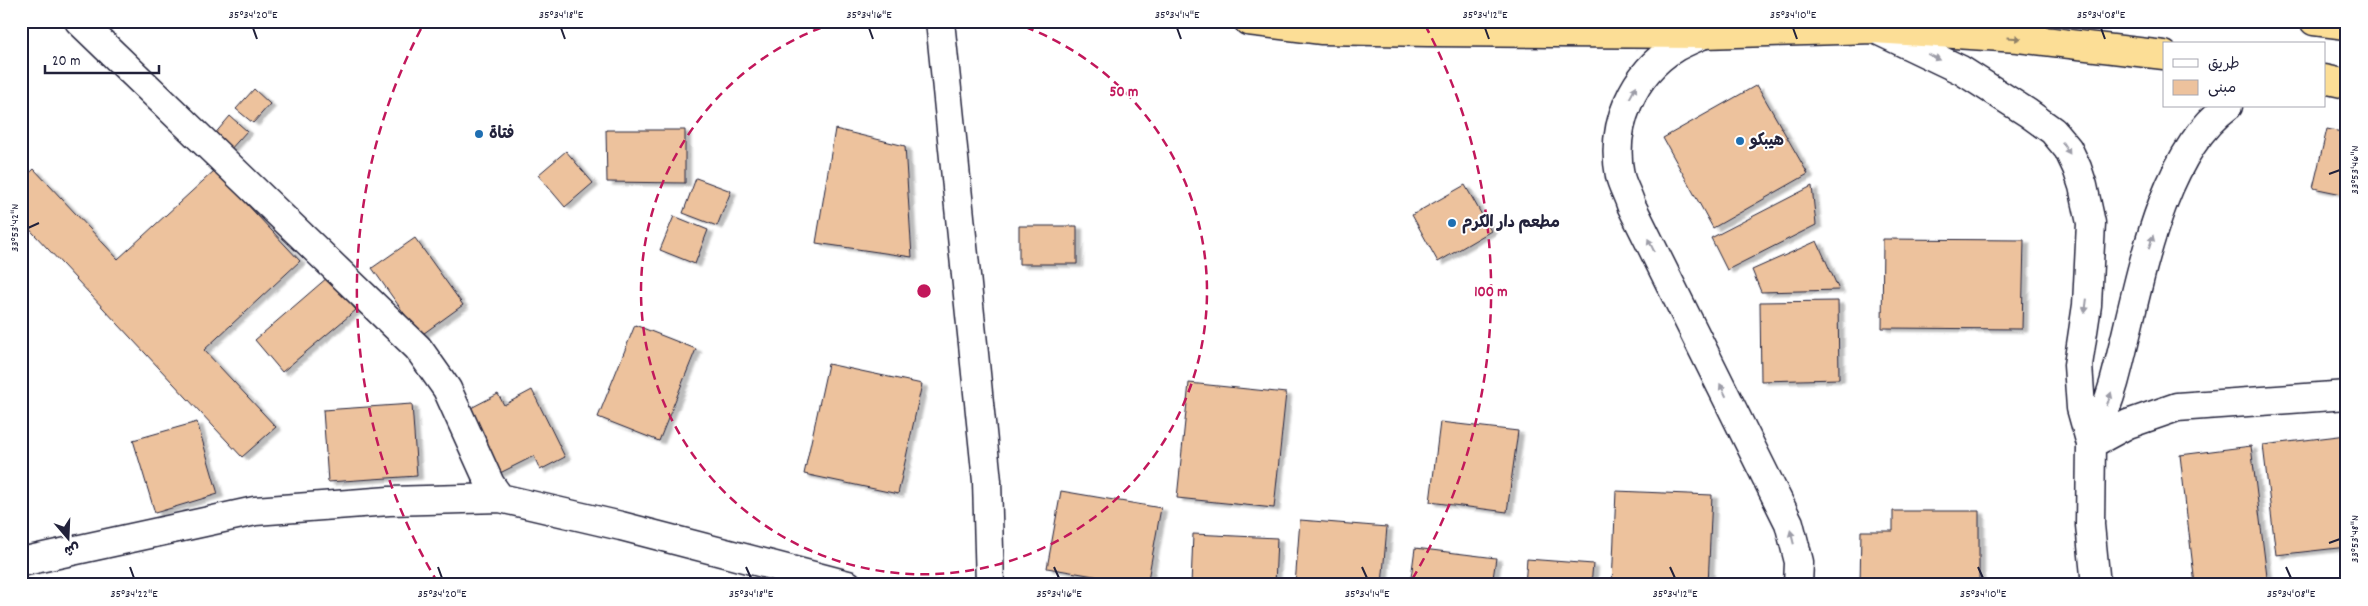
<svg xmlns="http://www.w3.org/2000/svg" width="2368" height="606" viewBox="0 0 2368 606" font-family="Dekko,'Playpen Sans Arabic',sans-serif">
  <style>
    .building { fill: #edc29d; stroke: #22223b; filter: url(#shadow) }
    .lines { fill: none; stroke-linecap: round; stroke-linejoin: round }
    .minor-casing { stroke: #22223b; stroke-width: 31 }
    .highway-casing { stroke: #22223b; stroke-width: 31 }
    .minor { stroke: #fff; stroke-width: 28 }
    .highway { stroke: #fcde96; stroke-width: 28 }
    .oneway { fill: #8f8068 }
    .oneway2 { fill: #9c9ca7 }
    .ticks { fill: none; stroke: #22223b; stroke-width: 2 }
    .ring { fill: none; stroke: #c2185b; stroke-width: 2.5; stroke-dasharray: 9 6 }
    .poi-dot { fill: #1f6fb2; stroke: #fff; stroke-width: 2 }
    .labels { text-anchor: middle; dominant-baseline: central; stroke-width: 4; stroke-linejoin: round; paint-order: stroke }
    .poi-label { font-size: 16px; font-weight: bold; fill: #22223b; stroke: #fff; text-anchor: start }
    .centre { fill: #c2185b; stroke: #fff; stroke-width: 2.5 }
    .ring-label { font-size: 15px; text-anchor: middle; font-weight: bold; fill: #c2185b; stroke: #fff; stroke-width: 4; stroke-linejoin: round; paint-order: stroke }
    .neatline { fill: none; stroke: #22223b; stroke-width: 2 }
    .ticks-label { font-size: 12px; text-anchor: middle; fill: #22223b }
  </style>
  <defs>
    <filter id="shadow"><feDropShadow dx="5.5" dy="3" stdDeviation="1" flood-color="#0004"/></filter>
  </defs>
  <rect width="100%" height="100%" fill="#fff"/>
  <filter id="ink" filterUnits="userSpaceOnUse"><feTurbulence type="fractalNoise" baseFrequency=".02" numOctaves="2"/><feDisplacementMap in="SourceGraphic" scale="10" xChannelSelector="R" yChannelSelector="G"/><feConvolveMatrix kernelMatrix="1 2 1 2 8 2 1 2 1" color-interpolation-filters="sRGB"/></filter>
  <g filter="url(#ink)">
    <!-- building -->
    <path class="building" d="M1757,85L1808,174L1713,228L1663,138Z
      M254,89L270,104L253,123L236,109Z
      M230,116L247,131L229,151L213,136Z
      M835,129L905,146L912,257L816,243Z
      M2327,129L2347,133V195L2313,188Z
      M606,130H685V183L607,182Z
      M566,151L593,183L565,207L538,175Z
      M34,169L118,259L215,170L300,261L204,350L276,427L242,457L21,220V181Z
      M696,178L731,191L717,226L683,213Z
      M1465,185L1491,231L1438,262L1412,215Z
      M1812,186L1816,225L1727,270L1711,238Z
      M674,216L708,230L695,264L660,250Z
      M1019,226H1077V264H1019Z
      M415,238L463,305L420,336L372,268Z
      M1883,239L2024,240L2022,329L1882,328Z
      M1817,241L1839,290L1761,292L1752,270Z
      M328,277L356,310L282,372L255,340Z
      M1838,301L1839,379L1761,381L1760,302Z
      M635,325L696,349L659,441L598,417Z
      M828,364L922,384L898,494L804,474Z
      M1189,383L1286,393L1274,508L1177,498Z
      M532,390L565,457L540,470L534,456L498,474L467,410L498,394L504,405Z
      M412,404L417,476L328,482L323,410Z
      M197,422L218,494L155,513L133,440Z
      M1440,422L1518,431L1507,512L1430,502Z
      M2347,435V547L2276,555L2263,445Z
      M2251,446L2268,585H2195L2180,455Z
      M1061,491L1161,508L1147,585L1047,568Z
      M1616,491L1712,495L1708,585H1612Z
      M1893,511H1979V585H1860L1861,531H1893Z
      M1300,520L1387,527L1382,585H1295Z
      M1193,534L1277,538L1275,585H1191Z
      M1415,548L1496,558L1492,585H1410Z
      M1527,559L1593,564L1591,585H1525Z"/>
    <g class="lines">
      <!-- minor casing -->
      <g class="minor-casing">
        <path id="minor" d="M79,21L418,348L447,389L490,484L500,498
          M940,21L987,481L990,585
          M1875,29L1961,70L2028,113L2053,131L2068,149L2077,168L2083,186L2091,223L2087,305L2078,365L2081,408L2091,444L2090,525L2096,585
          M1704,34C1695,38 1685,42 1676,47C1633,73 1610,126 1620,176C1622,185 1628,195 1631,205L1789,523L1799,562L1798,585
          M2091,444C2100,424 2108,404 2114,383C2137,301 2155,159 2228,106
          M2091,444L2128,424L2177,407L2347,395
          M21,562L255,511L389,501L500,498L621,526L848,585"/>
      </g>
      <!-- highway casing -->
      <g class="highway-casing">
        <path id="highway" d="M1248,21L1322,30L1428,32L1704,34L1874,29L2018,38L2164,55
          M2314,21L2347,25
          M2324,79L2347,84"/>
      </g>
      <!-- minor -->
      <use href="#minor" class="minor"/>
      <!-- highway -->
      <use href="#highway" class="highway"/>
    </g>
    <!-- one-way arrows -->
    <defs><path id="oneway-solid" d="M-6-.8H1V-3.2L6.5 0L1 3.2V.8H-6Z" transform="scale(1.25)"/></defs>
    <use class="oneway" href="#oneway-solid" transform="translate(2014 38) rotate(4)"/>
    <g class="oneway2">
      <use href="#oneway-solid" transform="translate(1934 57) rotate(25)"/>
      <use href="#oneway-solid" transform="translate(1633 92) rotate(-62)"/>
      <use href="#oneway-solid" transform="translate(2066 148) rotate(57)"/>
      <use href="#oneway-solid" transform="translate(2151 242) rotate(-73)"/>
      <use href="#oneway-solid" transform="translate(1651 245) rotate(-116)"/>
      <use href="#oneway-solid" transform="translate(2086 306) rotate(97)"/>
      <use href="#oneway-solid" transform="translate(1723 390) rotate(-116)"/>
      <use href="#oneway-solid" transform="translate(2109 399) rotate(-71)"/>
      <use href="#oneway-solid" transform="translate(1792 537) rotate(-104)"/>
    </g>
  </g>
  <!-- ticks -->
  <path class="ticks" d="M253,28L257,39M561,28L565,39M869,28L873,39M1177,28L1181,39M1485,28L1489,39M1793,28L1797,39M2101,28L2105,39M2329,174L2340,170M28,228L39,223M2329,543L2340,539M130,567L134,578M438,567L442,578M746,567L751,578M1054,567L1059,578M1362,567L1367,578M1670,567L1675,578M1978,567L1983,578M2286,567L2291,578"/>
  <!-- distance rings -->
  <g class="ring">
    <path d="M1011 22A283 283 0 1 1 837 22"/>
    <path d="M438 583A567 567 0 0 1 423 25M1425 25A567 567 0 0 1 1410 583"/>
  </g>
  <!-- markers -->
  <g class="poi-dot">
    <circle cx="479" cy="134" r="5"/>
    <circle cx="1740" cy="141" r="5"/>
    <circle cx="1452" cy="223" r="5"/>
  </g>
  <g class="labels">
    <!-- poi labels -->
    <g class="poi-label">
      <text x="489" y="134">فتاة</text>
      <text x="1750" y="141">هيبكو</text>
      <text x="1462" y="223">مطعم دار الكرم</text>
    </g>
  </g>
  <circle cx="924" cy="291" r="8" class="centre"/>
  <g class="ring-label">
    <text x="1124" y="96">50 m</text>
    <text x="1491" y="296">100 m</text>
  </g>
  <!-- margin -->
  <rect width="2368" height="606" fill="none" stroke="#fff" stroke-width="55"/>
  <!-- legend -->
  <rect x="2163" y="42" width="162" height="65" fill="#ffffff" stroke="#a7a7b1"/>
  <rect x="2173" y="59" width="25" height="8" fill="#ffffff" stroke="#a7a7b1"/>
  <text x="2208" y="68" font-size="15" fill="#22223b">طريق</text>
  <rect x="2173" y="80" width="25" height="15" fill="#edc29d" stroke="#a7a7b1"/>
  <text x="2208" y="92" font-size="15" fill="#22223b">مبنى</text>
  <!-- north arrow -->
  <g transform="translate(68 538) rotate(161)" stroke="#ffffff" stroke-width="4" paint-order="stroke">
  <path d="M0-4L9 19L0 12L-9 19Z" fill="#22223b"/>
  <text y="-8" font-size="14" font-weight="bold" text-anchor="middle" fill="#22223b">ش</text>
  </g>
  <!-- scale -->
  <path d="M45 65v8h114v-8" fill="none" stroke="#22223b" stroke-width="2.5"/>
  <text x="52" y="65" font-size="15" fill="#22223b" stroke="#ffffff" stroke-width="4" paint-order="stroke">20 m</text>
  <rect x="28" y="28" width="2312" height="550" class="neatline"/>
  <g class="ticks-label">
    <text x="253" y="18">35°34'20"E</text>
    <text x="561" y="18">35°34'18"E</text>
    <text x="869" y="18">35°34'16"E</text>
    <text x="1177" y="18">35°34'14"E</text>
    <text x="1485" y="18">35°34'12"E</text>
    <text x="1793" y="18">35°34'10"E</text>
    <text x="2101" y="18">35°34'08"E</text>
    <text transform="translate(2354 170) rotate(-90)" y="4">33°53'46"N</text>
    <text transform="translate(14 228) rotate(-90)" y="4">33°53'42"N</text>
    <text transform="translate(2354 539) rotate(-90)" y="4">33°53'48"N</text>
    <text x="134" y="597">35°34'22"E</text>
    <text x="442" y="597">35°34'20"E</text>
    <text x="751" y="597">35°34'18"E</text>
    <text x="1059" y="597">35°34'16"E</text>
    <text x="1367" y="597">35°34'14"E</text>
    <text x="1675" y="597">35°34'12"E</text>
    <text x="1983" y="597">35°34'10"E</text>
    <text x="2291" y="597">35°34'08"E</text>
  </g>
</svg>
